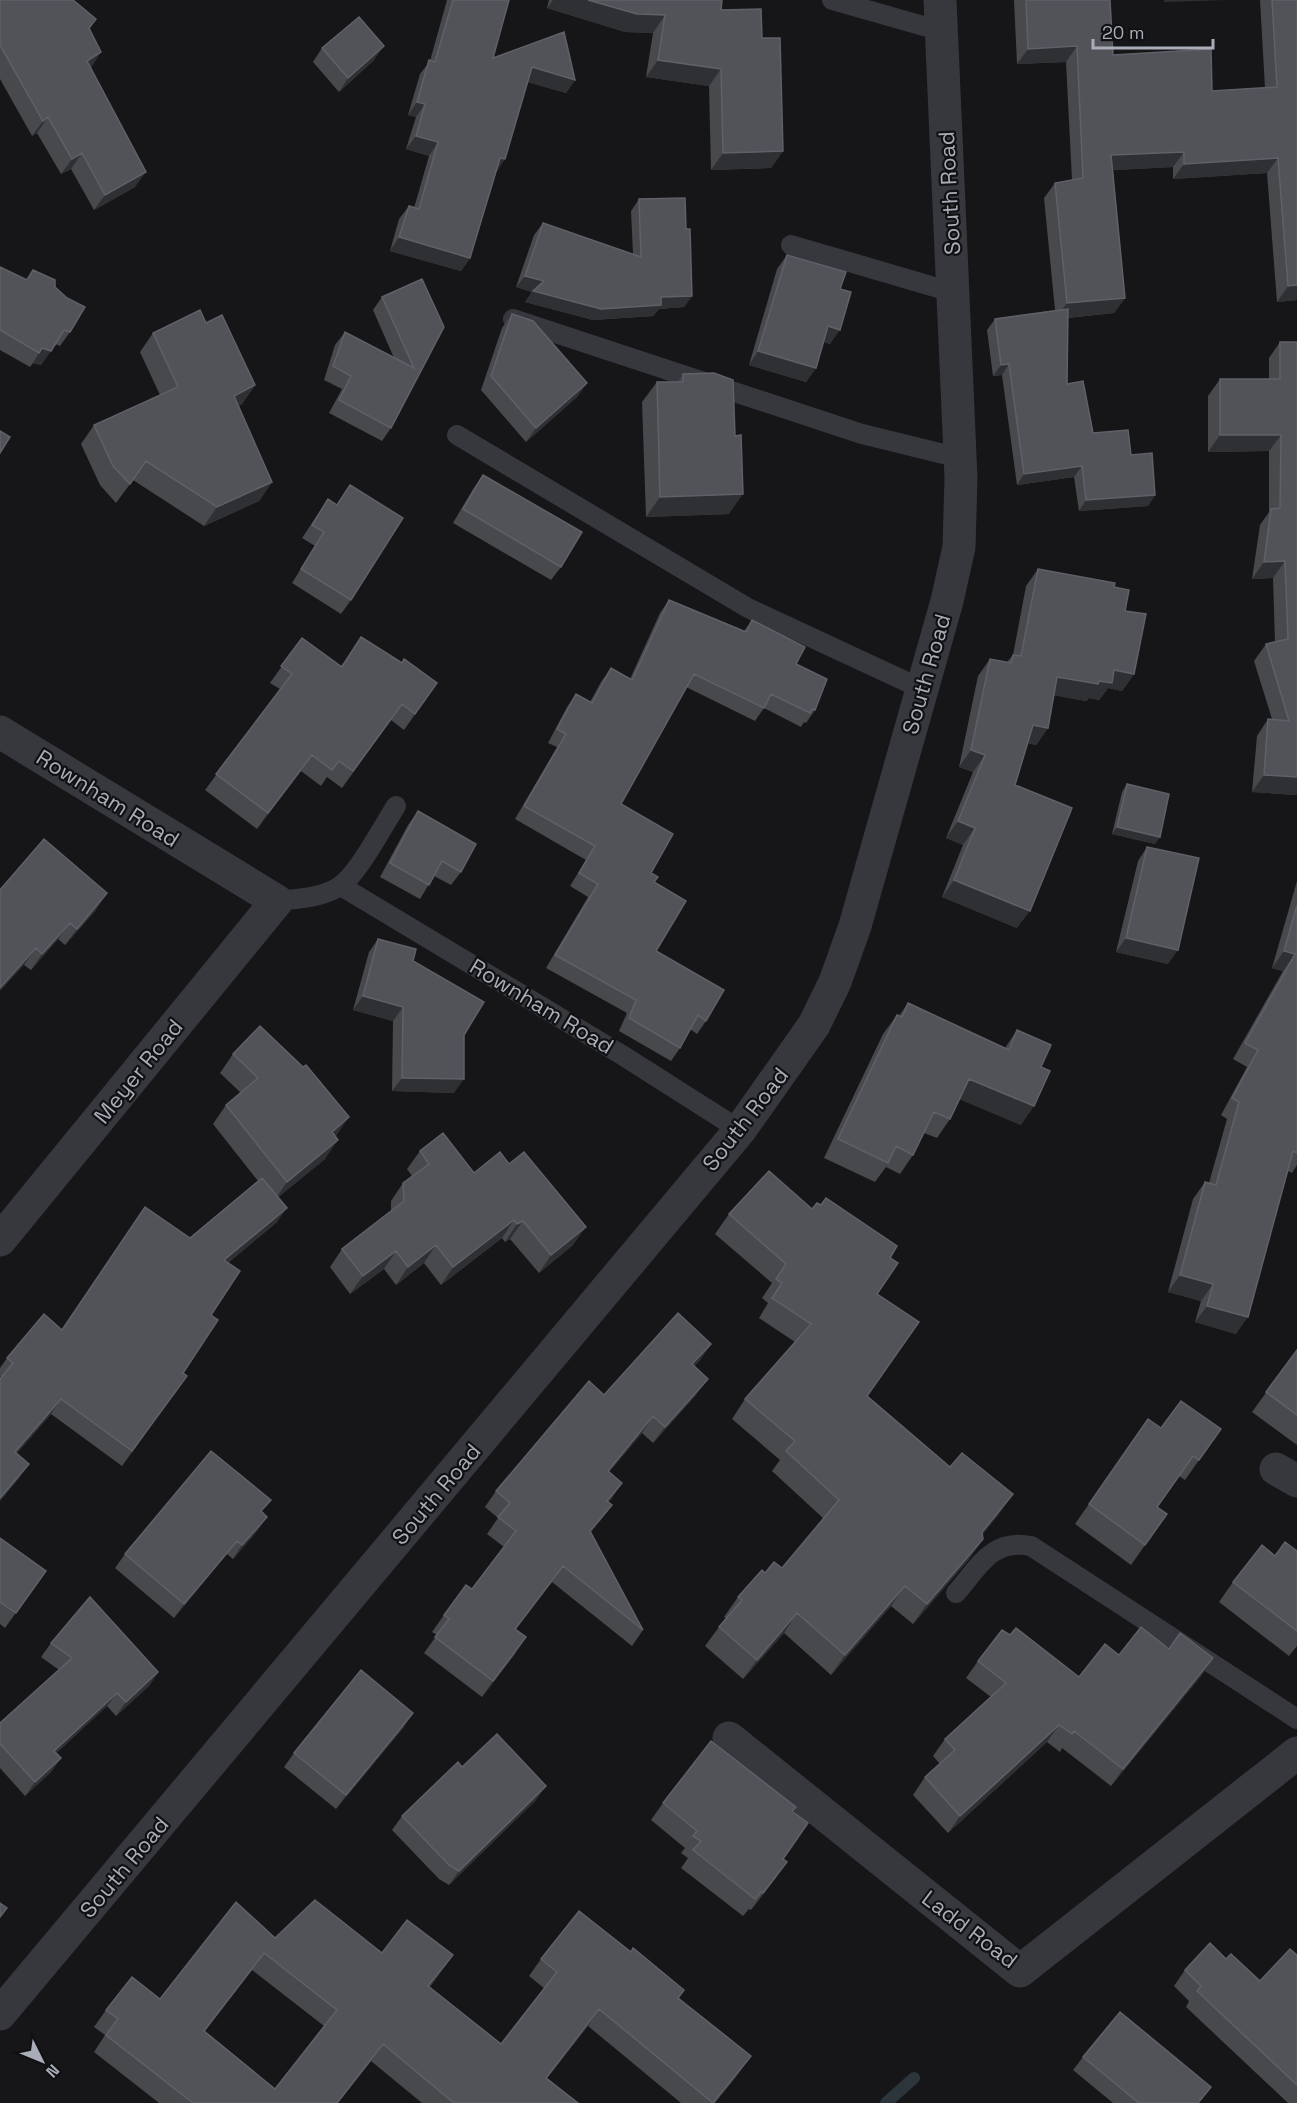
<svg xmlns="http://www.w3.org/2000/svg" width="1297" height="2103" viewBox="0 0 1297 2103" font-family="'Space Grotesk',sans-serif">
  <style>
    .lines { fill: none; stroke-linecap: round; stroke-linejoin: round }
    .stream { stroke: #2c353c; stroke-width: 12 }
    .lane { stroke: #37383d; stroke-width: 20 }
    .street { stroke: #37383d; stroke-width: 33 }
    .wall { fill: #47494d; fill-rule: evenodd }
    .shaded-wall { fill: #2f3033 }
    .building { fill: #525359; stroke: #5f6168; stroke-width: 1.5; fill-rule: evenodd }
    .labels { text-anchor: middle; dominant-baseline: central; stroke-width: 4.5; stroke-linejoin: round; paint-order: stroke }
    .street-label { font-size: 22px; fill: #a8adb8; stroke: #111113 }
  </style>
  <rect width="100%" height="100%" fill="#161618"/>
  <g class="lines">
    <!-- stream -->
    <path class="stream" d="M886,2103L914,2078"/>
    <!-- lane -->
    <path class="lane" d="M832,0L941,31
      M791,245L955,293
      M513,319L862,434L960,458
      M457,435L748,608L922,689
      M341,886L622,1055L740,1130
      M277,901C297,899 322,898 340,886C358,874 383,826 396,806
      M956,1593C979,1567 992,1538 1031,1546L1297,1719"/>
    <!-- street -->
    <path class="street" d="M0,732L277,901L0,1240
      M1276,1469L1297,1481
      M729,1738L1020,1971L1297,1753
      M0,2014L740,1130L814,1025L835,982L855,926L947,601L959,547L961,478L940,0"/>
  </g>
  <!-- wall -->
  <path class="wall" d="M0,0L90,28V68L135,187L94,210L71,169L61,174L37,133L32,136L0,79Z
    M447,0H509L493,58L575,80L566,93L528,82L496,173L470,258L461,271L390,251L399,219L409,206L414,208L429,156L406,149L416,117L408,115L420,74L430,61Z
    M549,0H722L721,10L762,38L783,151L771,168L711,170L709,86L646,77L653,33L625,32L547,8Z
    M1014,0H1110L1113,55L1212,91L1265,88L1260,0H1297V300L1277,302L1267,173L1173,179V167L1113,170L1125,298L1114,313L1068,318L1067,384L1093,433L1131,455L1155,495L1148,506L1079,511L1074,477L1017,485L1002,375L993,376L987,330L995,319L1055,310L1044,198L1055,183L1072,180L1066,62L1017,64Z
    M322,48L374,60L339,92L313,62Z
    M639,199L686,229L692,296L684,307L659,309L653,316L593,320L525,302L532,292L516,287L534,235L543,223L633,254L631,211Z
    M787,255L840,289L830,344L824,342L816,368L806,382L749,365L777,269Z
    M0,267L26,280L33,270L55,287L70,332L60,346L55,344L41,365L33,363L30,367L0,350Z
    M382,297L444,327L391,428L382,441L329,413L342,389L324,380L335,345L345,332L394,358L373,310Z
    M512,314L587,383L577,397L526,442L481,390L502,328Z
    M206,323L255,385L242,404L238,406L272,482L259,501L204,526L133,480L116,503L100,485L81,444L94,425L160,395L140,352L153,333Z
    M1280,342L1297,795L1252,792L1257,736L1268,719H1272L1254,661L1266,644L1275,642L1273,578L1252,579L1260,525L1269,512V451L1208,452V396L1220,379H1269V358Z
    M683,374L735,436L729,514L646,517L642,402L657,382H678Z
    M483,475L561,567L551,580L453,523L473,489Z
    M350,485L351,600L341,614L292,583L315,546L302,538L328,499L337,505Z
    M1038,569L1114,587L1125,611L1134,674L1122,691L1108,688L1099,700L1089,698L1086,701L1054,695L1048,728L1036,745L1028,743L1015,785L1017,928L942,897L963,845L946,838L973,772L959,767L978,676L990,659L1007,662L1013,655L1026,586Z
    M669,600L744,631L752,620L796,664L815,710L806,723L804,722L801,727L764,708L755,721L686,687L621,804L654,882L656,951L706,1021L697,1034L690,1029L680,1048L671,1061L619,1031L627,1013L546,968L588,897L570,886L586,860L515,819L557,747L548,743L567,707L576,694L590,702L601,682L611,668L630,679L660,613Z
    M361,637L402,663L437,683L404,730L391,720L342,788L327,777L321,786L301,771L257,829L205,790L280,689L270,683L302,638L341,666Z
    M1127,784L1160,837L1155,844L1112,834L1122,792Z
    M418,811L461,872L451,885L434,876L420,899L380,877L408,825Z
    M1147,847L1168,964L1116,952L1138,861Z
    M1297,881V1165L1292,1173L1288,1171L1236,1334L1195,1322L1201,1301L1168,1292L1193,1199L1205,1182L1209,1183L1227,1119L1221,1115L1247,1067L1233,1059L1283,971L1272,968Z
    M0,890L96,910L65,945L58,939L31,970L24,965Z
    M378,939L413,961L464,1035L454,1093L392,1091L393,1021L353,1010L369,952Z
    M908,1003L1005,1048L1017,1030L1041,1067L1021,1125L960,1099L950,1119L937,1138L924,1133L913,1155L900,1174L886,1167L875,1182L824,1158L883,1034L897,1015L899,1016Z
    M233,1054L335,1137L325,1159L278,1197L277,1222L228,1263L211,1315L183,1373L187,1376L122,1466L51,1414L17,1453L19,1478L0,1501V1379L1,1377L0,1376V1368L7,1358L62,1330L190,1238L258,1181L213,1124L226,1105L241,1093L220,1073Z
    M420,1151L474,1173L573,1245L539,1273L510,1239L505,1242L502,1238L441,1285L424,1263L396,1285L384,1269L350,1294L330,1267L342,1249L391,1211V1201L403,1183L412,1176L407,1169Z
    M812,1209L890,1258L877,1294L867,1396L999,1514L982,1535L983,1539L969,1559L913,1624L891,1606L831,1675L784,1633L743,1679L705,1646L719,1627L726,1618L724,1617L738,1597L765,1573L782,1568L824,1519L772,1471L780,1460L732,1419L745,1399L795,1342L759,1318L768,1303L762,1298L772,1283L715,1234L729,1214Z
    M711,1344L700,1360L694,1366L696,1395L653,1443L642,1433L609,1472L608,1502L612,1505L600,1521L591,1532L643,1630L632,1646L552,1582L516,1629L515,1654L482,1697L424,1653L437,1635L432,1632L444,1615L472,1589L504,1547L487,1534L498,1518L485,1507L496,1491L604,1395Z
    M1297,1350V1445L1252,1412Z
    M1148,1419L1161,1428L1221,1429L1185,1480L1179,1476L1157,1507L1167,1514L1131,1565L1075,1524Z
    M262,1512L267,1517L257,1531L233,1559L227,1554L174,1618L115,1568L125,1554Z
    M0,1538L46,1571L5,1628L0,1624Z
    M1297,1551V1646L1289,1656L1219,1602L1233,1582L1275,1556Z
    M1010,1635L1079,1677L1119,1655L1169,1649L1213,1658L1201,1676L1111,1786L1062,1748L1060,1752L1047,1742L948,1833L913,1795L925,1777L940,1764L933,1756L945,1739L991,1697L966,1678L978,1661Z
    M51,1643L158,1672L149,1686L116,1716L107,1706L56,1753L61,1758L51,1772L25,1796L0,1768V1723L59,1670L41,1657Z
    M404,1727L336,1809L284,1767L294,1753Z
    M462,1767L536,1800L449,1885L439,1879L392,1830L402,1816Z
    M663,1803L792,1811L783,1859L775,1879L751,1910L749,1909L743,1916L681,1868L688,1858L681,1853L685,1848L651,1820Z
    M275,1938L382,1953L453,1955L430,1987L501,2044L545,1989L529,1976L541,1959L679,1998L739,2073L715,2103H681L588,2026L547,2078L578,2103H422L371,2061L338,2103H159L94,2052L105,2035L94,2027L106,2010L160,1999ZM252,1970L324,2026L275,2089L204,2031Z
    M1297,1955V2103H1288L1186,2007L1189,2001L1174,1986L1185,1970L1226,1959L1260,1981Z
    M1083,2057L1199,2103H1113L1073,2070Z"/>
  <!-- shaded-wall -->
  <path class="shaded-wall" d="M553,0H588L665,15L653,33L625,32L547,8Z
    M1165,0H1227L1163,2Z
    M384,46L374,60L339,92L348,78Z
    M1077,46L1066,62L1017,64L1028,49Z
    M101,52L91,68L87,61Z
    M658,60L721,69L709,86L646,77Z
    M532,67L575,80L566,93L523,81Z
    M417,102L425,104L416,117L408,115Z
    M48,117L37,133L32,136L43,121Z
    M416,136L438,142L429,156L406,149Z
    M783,151L771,168L711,170L723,153Z
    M1184,152L1173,167L1100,171L1111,155Z
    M82,153L71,169L61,174L72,159Z
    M500,158L505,159L496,173Z
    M1278,158L1267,173L1173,179L1184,164Z
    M146,172L135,187L94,210L105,195Z
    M399,237L470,258L461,271L390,251Z
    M525,276L661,297L692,296L684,307L659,309L653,316L593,320L525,302L532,292L516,287Z
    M1297,285V300L1277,302L1288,286Z
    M1125,298L1114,313L1056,319L1067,303Z
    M828,326L840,330L830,344L818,340Z
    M42,348L51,351L41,365L33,363Z
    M758,351L816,368L806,382L749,365Z
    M1009,364L1002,375L993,376L1001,365Z
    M587,383L577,397L526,442L536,428Z
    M255,385L242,404L220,415L234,396Z
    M1220,435H1281L1269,451L1208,452Z
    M1082,466L1074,477L1017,485L1024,474Z
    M272,482L259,501L204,526L217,507Z
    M743,494L729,514L646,517L660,497Z
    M1155,495L1148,506L1079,511L1086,500Z
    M1285,561L1273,578L1252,579L1264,562Z
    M1114,670L1134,674L1122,691L1108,688L1099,700L1089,698L1086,701L1045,694L1057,677L1099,681Z
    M1033,725L1048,728L1036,745L1021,742Z
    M971,750L985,755L973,772L959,767Z
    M312,755L301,771L257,829L268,813Z
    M1264,775L1297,777V795L1252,792Z
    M958,821L975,828L963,845L946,838Z
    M1117,827L1160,837L1155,844L1112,834Z
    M954,880L1030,911L1017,928L942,897Z
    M107,893L96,910L65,945L77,929Z
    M70,923L58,939L31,970L42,954Z
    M1126,938L1178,950L1168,964L1116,952Z
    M36,948L24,965L0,991V988Z
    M1284,951L1295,954L1283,971L1272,968Z
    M363,996L403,1007L393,1021L353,1010Z
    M402,1078L464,1079L454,1093L392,1091Z
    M969,1079L1034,1106L1021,1125L956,1098Z
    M349,1117L336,1136L318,1150L332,1132Z
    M338,1140L325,1159L274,1201L287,1182Z
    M287,1208L277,1222L213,1275L224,1260Z
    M514,1220L502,1238L441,1285L453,1267Z
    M523,1221L510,1239L505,1242L517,1224Z
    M586,1227L573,1245L539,1273L551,1255Z
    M436,1245L424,1263L396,1285L408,1267Z
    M396,1251L384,1269L350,1294L363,1276Z
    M1180,1275L1213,1284L1201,1301L1168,1292Z
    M1207,1306L1248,1317L1236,1334L1195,1322Z
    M711,1344L700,1360L681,1381L692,1364Z
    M708,1379L696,1395L653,1443L665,1427Z
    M61,1399L51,1414L5,1467L15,1452Z
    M653,1416L642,1433L596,1487L608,1471Z
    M29,1464L19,1478L0,1501V1498Z
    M622,1483L611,1500L595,1517L607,1501Z
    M1013,1494L999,1514L968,1552L982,1532Z
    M612,1505L600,1521L578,1547L590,1531Z
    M267,1517L257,1531L233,1559L242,1545Z
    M983,1539L969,1559L913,1624L927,1604Z
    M237,1541L227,1554L174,1618L184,1604Z
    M563,1566L552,1582L504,1645L515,1629Z
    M905,1586L891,1606L831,1675L845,1655Z
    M797,1613L784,1633L743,1679L757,1660Z
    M526,1637L515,1654L482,1697L493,1681Z
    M1213,1658L1201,1676L1111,1786L1123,1769Z
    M158,1672L149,1686L116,1716L126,1702Z
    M117,1693L107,1706L44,1765L54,1751Z
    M413,1713L404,1727L336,1809L346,1795Z
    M1059,1725L1047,1742L948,1833L960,1816Z
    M61,1758L51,1772L25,1796L35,1782Z
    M546,1786L536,1800L449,1885L459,1871Z
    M787,1862L775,1879L751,1910L763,1893Z
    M264,1953L252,1970L192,2048L204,2031Z
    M453,1955L441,1972L417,2003L428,1986Z
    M599,2009L588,2026L534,2095L546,2078Z
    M383,2044L371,2061L338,2103H337Z
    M751,2056L739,2073L715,2103H713Z"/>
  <!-- building -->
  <path class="building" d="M0,0H73L96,19L89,28L101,52L87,61L146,172L105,195L82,153L72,159L48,117L43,121L0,45Z
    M453,0H509L493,58L564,32L575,80L532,67L505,159L500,158L470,258L399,237L409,206L419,209L438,142L416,136L425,104L417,102L429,60L435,62Z
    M588,0H722L721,10L761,9L762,38H780L783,151L723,153L721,69L658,60L665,15L637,14Z
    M1026,0H1110L1113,55L1211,49L1212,91L1277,87L1272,0H1297V285L1288,286L1278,158L1184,164V152L1111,155L1125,298L1067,303L1055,183L1083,178L1077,46L1028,49Z
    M359,17L384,46L348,78L322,48Z
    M685,198L686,229H690L692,296L661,297V305L601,309L533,291L544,281L525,276L543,223L641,257L639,199Z
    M787,255L846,272L840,289L851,292L840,330L828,326L816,368L758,351Z
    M0,267L27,280L33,270L55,280V287L67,298L85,307L70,332L64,330L51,351L42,348L39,353L0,330Z
    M422,279L444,327L391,428L339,400L351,376L333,366L345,332L414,368L382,297Z
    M1068,309L1067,384L1083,381L1093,433L1128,430L1131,455L1152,453L1155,495L1086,500L1082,466L1024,474L1009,364L1001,365L995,319Z
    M200,310L206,323L222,315L255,385L234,396L272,482L217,507L146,461L130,484L113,466L94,425L178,387L153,333Z
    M512,314L533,321L587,383L536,428L491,376Z
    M1280,342H1297V777L1264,775L1268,719L1289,721L1266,644L1288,639L1285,561L1264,562L1271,509L1280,508L1281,435H1220V379H1280Z
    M714,373L733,380L735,436L741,435L743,494L660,497L657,382H683V374Z
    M0,431L10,437L0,453Z
    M483,475L582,532L561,567L463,509Z
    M350,485L403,518L351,600L301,569L324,532L312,525L328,499L337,505Z
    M1038,569L1115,583L1114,587L1129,590L1125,611L1146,614L1134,674L1114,670L1112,683L1099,681L1098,684L1057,677L1048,728L1033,725L1015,785L1072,808L1030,911L954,880L975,828L958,821L985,755L971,750L990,659L1011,663L1013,655L1021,656Z
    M669,600L746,632L752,620L805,647L796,664L827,679L815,710L812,709L810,713L771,694L764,708L694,674L621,804L673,834L651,873L658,877L654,882L686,901L656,951L724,990L706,1021L698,1015L680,1048L629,1018L636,1000L555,955L598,884L579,873L595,846L524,806L566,734L557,729L576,694L592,703L611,668L632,680Z
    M361,637L402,663L404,659L437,683L415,714L402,704L353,771L339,761L332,770L312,755L268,813L216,774L292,674L281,666L302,638L342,667Z
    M1127,784L1169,794L1160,837L1117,827Z
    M418,811L476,844L461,872L442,861L429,885L390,863Z
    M44,839L107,893L77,929L70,923L42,954L36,948L0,988V890Z
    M1147,847L1199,858L1178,950L1126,938Z
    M1297,905V1153L1293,1151L1248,1317L1207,1306L1213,1284L1180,1275L1205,1182L1216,1185L1239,1102L1232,1098L1258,1050L1245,1043L1295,954L1284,951Z
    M378,939L416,949L413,961L484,1002L464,1035V1079L402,1078L403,1007L363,996Z
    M908,1003L1009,1050L1017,1030L1051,1045L1041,1067L1050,1071L1034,1106L969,1079L950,1119L934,1112L913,1155L896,1146L888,1163L838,1139L897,1015L902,1017Z
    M260,1026L303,1067L306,1065L349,1117L332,1132L338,1140L287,1182L226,1105L258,1078L233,1054Z
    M443,1133L474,1173L500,1152L509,1164L524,1152L586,1227L551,1255L523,1221L517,1224L514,1220L453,1267L436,1245L408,1267L396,1251L363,1276L342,1249L404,1201L403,1183L429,1164L420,1151Z
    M769,1171L812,1209L817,1203L821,1205L826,1198L897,1246L890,1258L898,1263L877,1294L919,1322L867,1396L950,1467L962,1453L1013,1494L982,1532L983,1539L927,1604L905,1586L845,1655L797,1613L757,1660L719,1627L742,1600L738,1597L762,1570L765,1573L774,1562L782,1568L839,1500L786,1451L795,1441L745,1399L811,1324L772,1298L782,1283L776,1279L786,1264L729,1214Z
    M262,1178L287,1208L224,1260L240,1271L211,1315L218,1320L183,1373L187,1376L132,1451L61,1399L15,1452L29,1464L0,1498V1379L13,1363L7,1358L44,1314L62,1330L145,1207L190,1238Z
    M678,1313L711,1344L692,1364L708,1379L665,1427L653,1416L608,1471L622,1483L607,1501L612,1505L590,1531L643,1630L563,1566L515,1629L526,1637L493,1681L435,1637L449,1619L444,1615L466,1585L472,1589L516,1531L498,1517L510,1503L496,1491L589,1381L604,1395Z
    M1297,1350V1415L1266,1392Z
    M1181,1401L1221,1429L1199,1460L1193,1456L1157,1507L1167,1514L1145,1545L1089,1504L1148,1419L1161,1428Z
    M211,1451L271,1500L261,1511L267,1517L242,1545L237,1541L184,1604L125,1554Z
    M0,1538L46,1571L16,1613L0,1602Z
    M1285,1542L1297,1551V1631L1233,1582L1262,1545L1275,1556Z
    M90,1597L158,1672L126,1702L117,1693L54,1751L61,1758L35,1782L0,1744V1723L72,1658L51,1643Z
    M1141,1627L1169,1649L1180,1633L1213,1658L1123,1769L1074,1731L1072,1734L1059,1725L960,1816L925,1777L955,1750L945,1739L1006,1683L978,1661L1002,1630L1010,1635L1016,1628L1079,1677L1105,1644L1119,1655Z
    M361,1670L413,1713L346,1795L294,1753Z
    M497,1734L546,1786L459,1871L449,1865L402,1816L458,1762L462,1767Z
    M711,1741L796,1807L792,1811L808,1823L783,1859L787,1862L763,1893L761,1892L755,1899L693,1850L701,1841L693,1836L697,1831L663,1803Z
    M315,1900L382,1953L407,1920L453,1955L428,1986L501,2044L557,1972L541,1959L579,1911L631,1952L633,1948L684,1990L678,1998L751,2056L713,2103L599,2009L546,2078L578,2103H454L383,2044L337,2103H193L106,2035L118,2019L106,2010L132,1977L160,1999L236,1902L275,1938ZM264,1953L337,2010L275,2089L204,2031Z
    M0,1903L7,1908L0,1917Z
    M1210,1943L1226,1959L1231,1954L1260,1981L1290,1949L1297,1955V2085L1197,1991L1201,1986L1185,1970Z
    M1120,2012L1211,2087L1198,2103H1139L1083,2057Z"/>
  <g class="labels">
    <!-- street labels -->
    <g class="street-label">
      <text transform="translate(949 193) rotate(-93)">South Road</text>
      <text transform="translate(926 674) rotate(-74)">South Road</text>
      <text transform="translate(108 798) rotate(32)">Rownham Road</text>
      <text transform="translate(542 1006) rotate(31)">Rownham Road</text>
      <text transform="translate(138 1071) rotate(-51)">Meyer Road</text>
      <text transform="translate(745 1119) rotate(-52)">South Road</text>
      <text transform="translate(436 1494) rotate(-50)">South Road</text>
      <text transform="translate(124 1867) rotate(-50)">South Road</text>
      <text transform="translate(970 1929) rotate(37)">Ladd Road</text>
    </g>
  </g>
  <!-- north arrow -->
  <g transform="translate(42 2061) rotate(133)" stroke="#111113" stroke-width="4.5" paint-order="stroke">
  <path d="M0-4.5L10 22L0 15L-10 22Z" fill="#a8adb8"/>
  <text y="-9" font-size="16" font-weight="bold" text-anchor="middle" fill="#a8adb8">N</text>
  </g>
  <!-- scale -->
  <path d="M1093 39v9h120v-9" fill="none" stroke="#a8adb8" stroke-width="3"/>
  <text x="1102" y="39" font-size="18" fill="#a8adb8" stroke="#111113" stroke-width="4.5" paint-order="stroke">20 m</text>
</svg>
